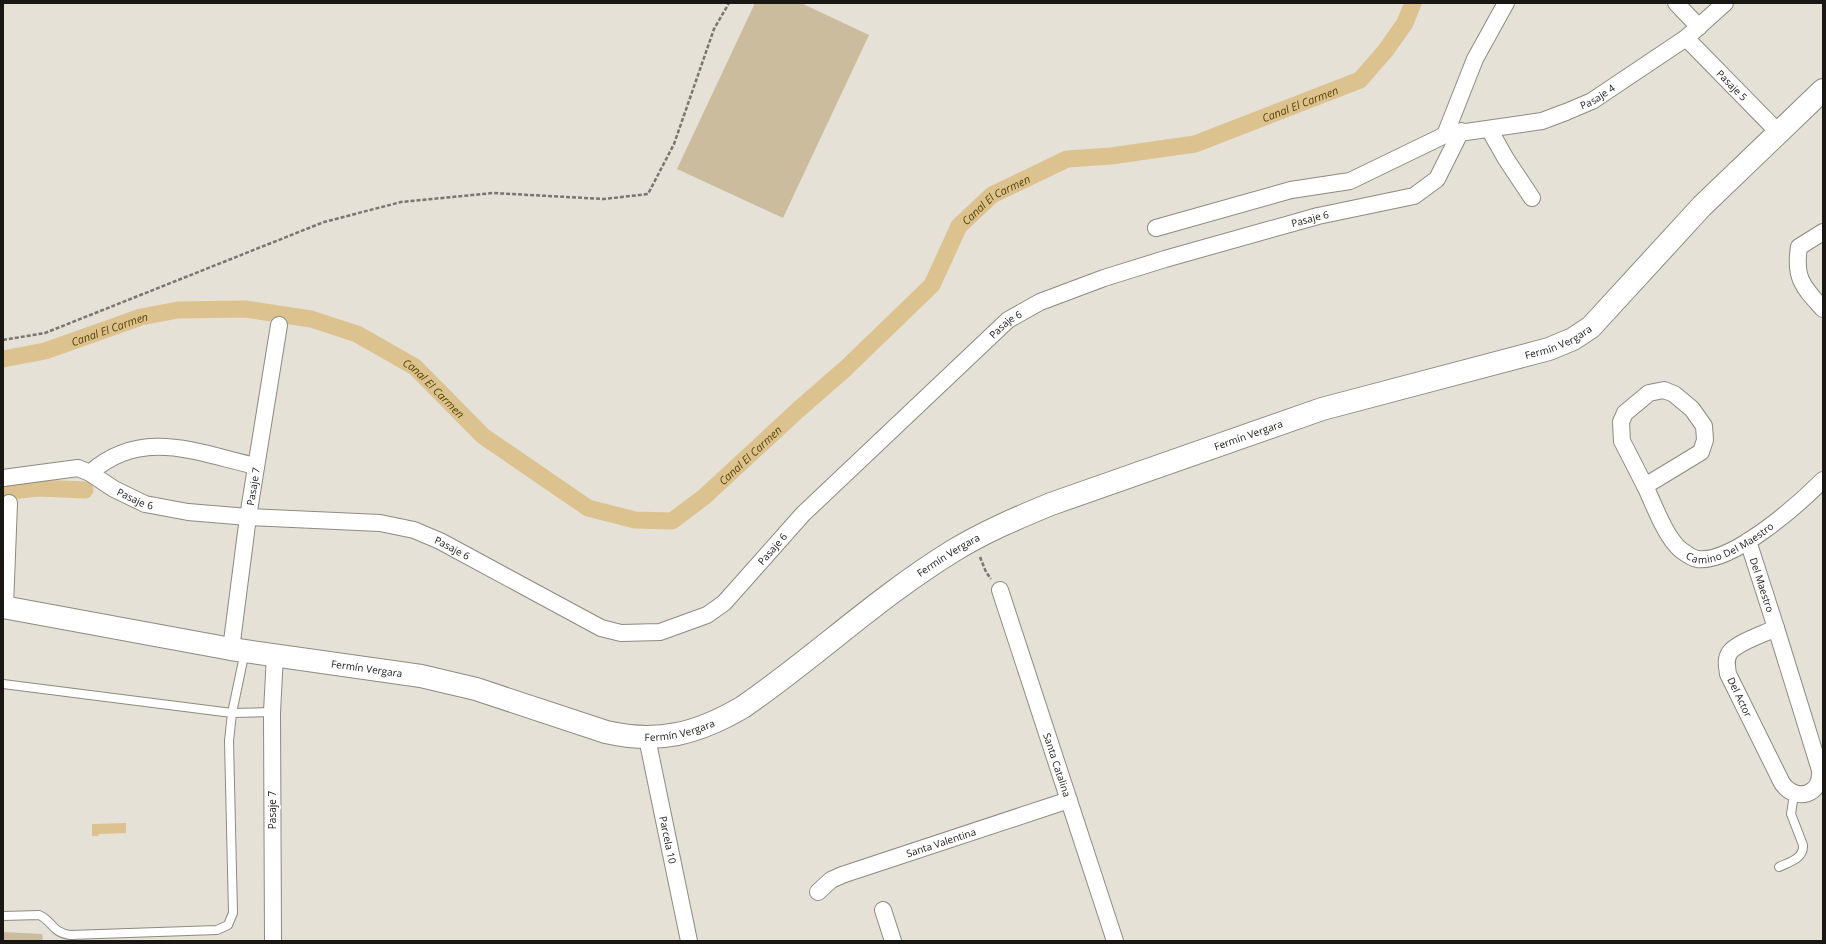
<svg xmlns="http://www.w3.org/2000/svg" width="1826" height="944" viewBox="0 0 1826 944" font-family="'Open Sans',sans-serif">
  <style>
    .pitch { fill: #cbbc9d }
    .water { fill: #dbc28e }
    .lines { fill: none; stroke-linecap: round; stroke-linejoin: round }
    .canal { stroke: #dbc28e; stroke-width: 17 }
    .lane-casing { stroke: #8e8a81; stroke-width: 10 }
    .street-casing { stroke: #8e8a81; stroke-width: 18 }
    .secondary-casing { stroke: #8e8a81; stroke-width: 24 }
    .path { stroke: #797670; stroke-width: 2.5; stroke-dasharray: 4 2; stroke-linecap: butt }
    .lane { stroke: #fff; stroke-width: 8 }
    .street { stroke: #fff; stroke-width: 16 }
    .secondary { stroke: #fff; stroke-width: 22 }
    .labels { text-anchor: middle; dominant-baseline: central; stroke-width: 4; stroke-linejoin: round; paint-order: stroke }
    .street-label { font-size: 10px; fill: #191714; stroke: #fff }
    .water-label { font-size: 11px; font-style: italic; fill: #5d4500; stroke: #fff }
  </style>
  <rect width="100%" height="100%" fill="#e5e1d7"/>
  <!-- pitch -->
  <path class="pitch" d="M755,3H801L869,35L783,218L677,169Z
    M3,932L42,934L43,941H3Z"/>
  <!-- water -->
  <path class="water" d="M126,823V833L99,834L98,836H92V824Z"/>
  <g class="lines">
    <!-- canal -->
    <g class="canal">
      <path id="s1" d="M3,359L45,351L141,317L178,310L245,309L311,319L357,334L415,367L483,436L588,508L635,520L672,521L704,497L798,410L845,369L932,285L959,226L992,195L1067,159L1111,156L1195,144L1360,80L1386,50L1405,23L1413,3"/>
      <path d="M3,492L38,488L85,490"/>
    </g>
    <!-- lane casing -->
    <g class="lane-casing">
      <path id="lane" d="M3,684L232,713L272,712
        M1779,867C1789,862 1804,859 1803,845L1791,814L1794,794
        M3,916L39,915C53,921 51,932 70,935L217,930L228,925L233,913L229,741L232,713L245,651"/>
    </g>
    <!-- street casing -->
    <g class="street-casing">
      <g id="street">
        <path d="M1676,3L1699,27"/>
        <path id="s2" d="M1686,38L1778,132"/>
        <path d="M1489,129L1506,159L1532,198"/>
        <path d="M1445,135L1475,59L1506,3"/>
        <path id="s3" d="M1156,228L1291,190L1350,181L1445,135L1542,121L1566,112L1592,101L1686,38L1725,3"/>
        <path d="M1823,232L1799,247C1794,278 1803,287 1823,309"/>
        <path d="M1664,390L1674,394L1692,409L1704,426L1705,440L1701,452L1645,486L1622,441L1621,422L1625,413L1649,393Z"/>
        <path d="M90,473C142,427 197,453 256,466"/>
        <path id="s4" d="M3,478L78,468L90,473L114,489L145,504L188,512L248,517L380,523L414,530L440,541L601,628L621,633L660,632L707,615L724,603L803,514L1008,320L1040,302L1104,278L1165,259L1318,216L1414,196L1437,179L1461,131"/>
        <path id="s5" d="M1645,486C1654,504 1665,537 1681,550C1685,553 1692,558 1697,559C1732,564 1799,504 1823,480"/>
        <path id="s6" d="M1748,541L1776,628"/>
        <path id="s7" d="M1000,590L1115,941"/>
        <path d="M5,607L9,503"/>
        <path d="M1776,628L1820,770C1822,795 1796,803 1782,783L1728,674C1727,666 1725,659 1730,652C1738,642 1764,634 1776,628Z"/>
        <path id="s8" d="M231,649L248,517L279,325"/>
        <path id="s9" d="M647,738L689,941"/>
        <path id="s10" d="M818,892L831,880L842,875L1069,800"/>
        <path d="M883,910L893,941"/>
        <path d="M273,941L272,712L275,655"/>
      </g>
    </g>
    <!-- secondary casing -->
    <g class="secondary-casing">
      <g id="secondary">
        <path id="s11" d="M3,607L231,649L421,676L476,689L606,732C658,744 697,734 743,707C814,658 878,597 953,551C984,532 1017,518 1051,504L1322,409L1549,349L1573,339L1591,327L1702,206L1823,90"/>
      </g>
    </g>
    <!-- path -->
    <path class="path" d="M3,340L45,333L324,222L401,202L493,193L604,199L648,194L674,144L714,29L729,3
      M980,557L986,572L991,579"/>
    <!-- lane -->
    <use href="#lane" class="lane"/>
    <!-- street -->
    <use href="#street" class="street"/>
    <!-- secondary -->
    <use href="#secondary" class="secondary"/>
  </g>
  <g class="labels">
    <!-- street labels -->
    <g class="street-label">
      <text stroke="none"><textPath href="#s2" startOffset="66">Pasaje 5</textPath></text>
      <text stroke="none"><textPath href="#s3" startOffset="464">Pasaje 4</textPath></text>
      <text stroke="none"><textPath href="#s4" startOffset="1485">Pasaje 6</textPath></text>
      <text stroke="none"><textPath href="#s4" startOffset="1161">Pasaje 6</textPath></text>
      <text stroke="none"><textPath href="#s11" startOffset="1664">Fermín Vergara</textPath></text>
      <text stroke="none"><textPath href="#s11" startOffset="1340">Fermín Vergara</textPath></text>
      <text stroke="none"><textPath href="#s8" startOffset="164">Pasaje 7</textPath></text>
      <text stroke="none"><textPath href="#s4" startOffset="141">Pasaje 6</textPath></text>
      <text stroke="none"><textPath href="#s5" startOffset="129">Camino Del Maestro</textPath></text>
      <text stroke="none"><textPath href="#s4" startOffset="465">Pasaje 6</textPath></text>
      <text stroke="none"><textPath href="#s4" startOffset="837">Pasaje 6</textPath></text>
      <text stroke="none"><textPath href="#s11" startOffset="1016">Fermín Vergara</textPath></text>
      <text stroke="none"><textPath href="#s6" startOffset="46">Del Maestro</textPath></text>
      <text stroke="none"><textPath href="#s11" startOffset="369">Fermín Vergara</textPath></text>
      <text transform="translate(1740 697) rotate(64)">Del Actor</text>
      <text stroke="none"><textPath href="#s11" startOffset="692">Fermín Vergara</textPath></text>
      <text stroke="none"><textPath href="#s7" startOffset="184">Santa Catalina</textPath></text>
      <text transform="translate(272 810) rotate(-90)">Pasaje 7</text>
      <text stroke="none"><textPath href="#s9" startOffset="104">Parcela 10</textPath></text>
      <text stroke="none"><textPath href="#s10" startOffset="134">Santa Valentina</textPath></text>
    </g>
    <!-- water labels -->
    <g class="water-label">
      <text stroke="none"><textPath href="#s1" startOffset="1527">Canal El Carmen</textPath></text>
      <text stroke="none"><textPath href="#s1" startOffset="1203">Canal El Carmen</textPath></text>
      <text stroke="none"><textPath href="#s1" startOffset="111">Canal El Carmen</textPath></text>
      <text stroke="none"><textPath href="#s1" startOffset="459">Canal El Carmen</textPath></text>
      <text stroke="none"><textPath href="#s1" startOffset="843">Canal El Carmen</textPath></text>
    </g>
  </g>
  <!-- border -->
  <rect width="1826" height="944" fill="none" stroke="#191714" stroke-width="8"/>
</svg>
